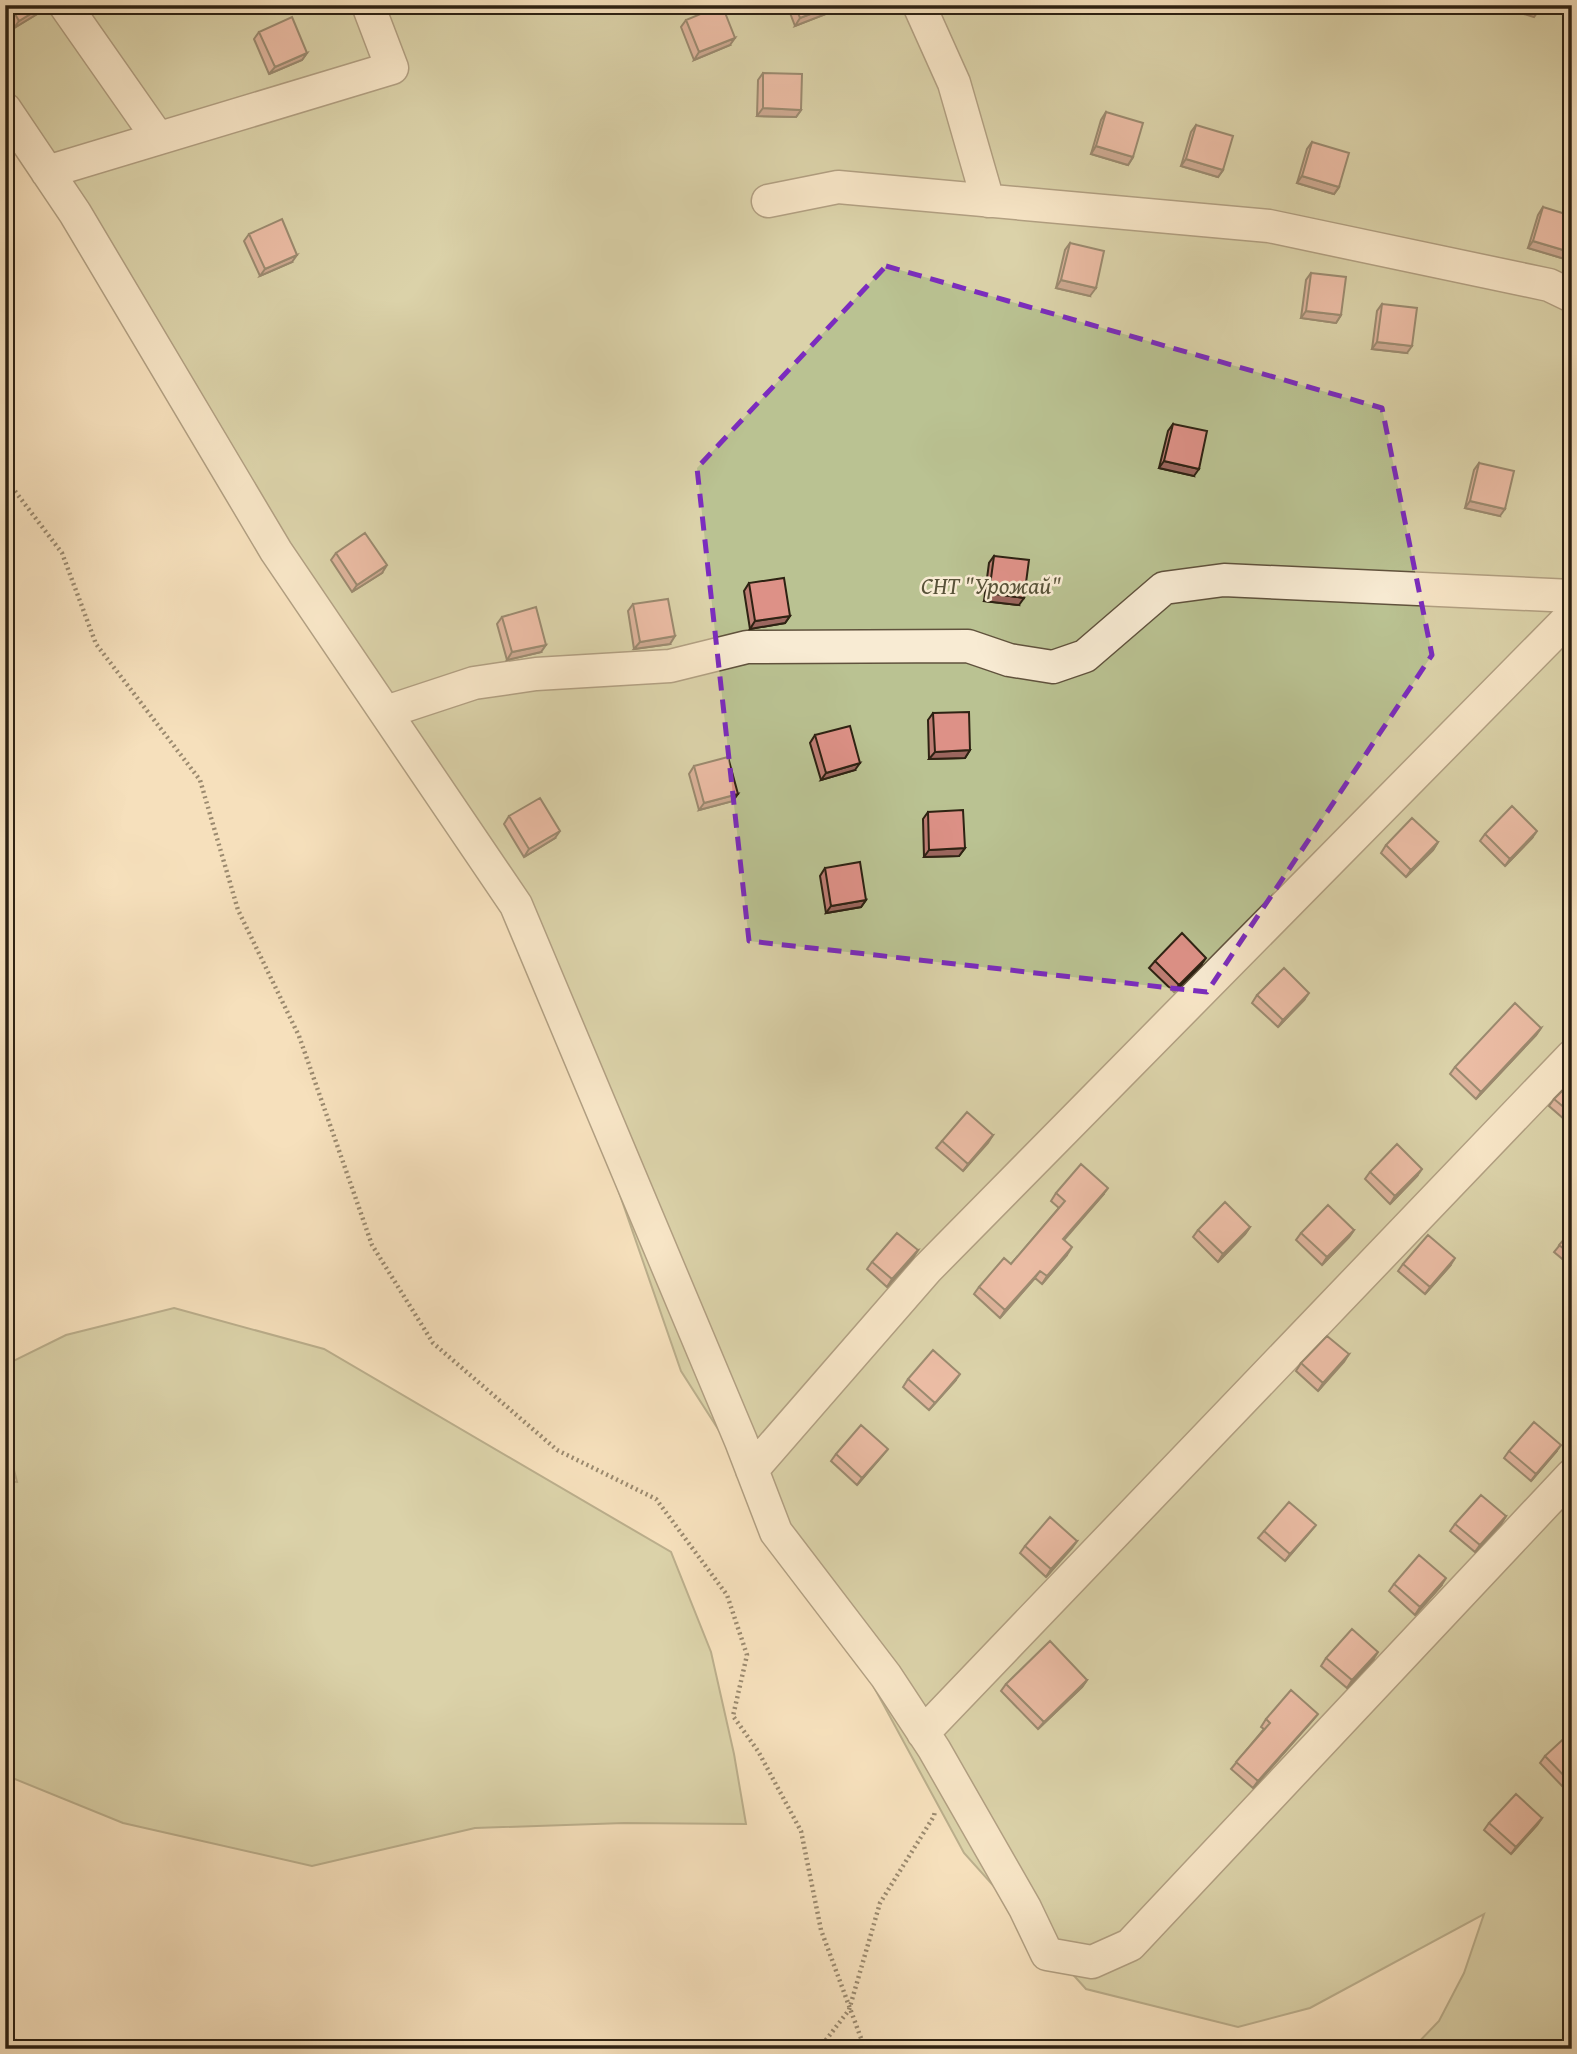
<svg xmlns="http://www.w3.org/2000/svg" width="1577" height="2054" viewBox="0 0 1577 2054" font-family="'Gentium Book Plus',serif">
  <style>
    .green { fill: #bac292; stroke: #747252; stroke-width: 2 }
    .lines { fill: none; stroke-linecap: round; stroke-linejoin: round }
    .minor-casing { stroke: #60523d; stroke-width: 35 }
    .path { stroke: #2e2213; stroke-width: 4.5; stroke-dasharray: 2 3.5; stroke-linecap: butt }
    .minor { stroke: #f8ebd3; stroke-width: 32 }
    .wall { fill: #be7d74; stroke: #2e2213; stroke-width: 2 }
    .shaded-wall { fill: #9b665e; stroke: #2e2213; stroke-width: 2 }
    .building { fill: #dd9187; stroke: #2e2213; stroke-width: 2 }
    .marked { fill: none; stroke: #7b2cbf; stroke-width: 5; stroke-dasharray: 14 9; stroke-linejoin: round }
    .labels { text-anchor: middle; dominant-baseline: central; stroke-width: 5; stroke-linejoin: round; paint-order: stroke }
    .park-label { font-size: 24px; font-style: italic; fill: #585239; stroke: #f8ebd3 }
  </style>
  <rect width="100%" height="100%" fill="#f5e0bc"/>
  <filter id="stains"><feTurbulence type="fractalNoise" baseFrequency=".00286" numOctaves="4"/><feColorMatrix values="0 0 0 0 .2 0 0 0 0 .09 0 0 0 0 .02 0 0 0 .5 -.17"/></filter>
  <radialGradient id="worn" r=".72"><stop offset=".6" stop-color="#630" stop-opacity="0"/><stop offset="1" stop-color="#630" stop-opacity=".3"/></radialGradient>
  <!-- green -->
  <path class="green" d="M5,5H1572V2049H1412L1439,2021L1464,1973L1484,1914L1310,2008L1238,2027L1086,1989L964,1853L824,1595L681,1371L534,947L5,118Z
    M174,1308L324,1349L671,1552L711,1652L734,1754L746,1824L624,1823L475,1828L312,1866L123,1823L5,1775V1481L17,1482L5,1434V1365L66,1335Z"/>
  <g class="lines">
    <!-- minor casing -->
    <g class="minor-casing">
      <path id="minor" d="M65,5L158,138
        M919,5L954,83L988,201
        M5,109L75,213L276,551L516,905L741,1441L776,1532L886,1676L934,1749L1025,1908L1047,1954L1092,1962L1130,1945L1572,1475
        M47,172L392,68L368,5
        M768,201L838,187L1269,226L1549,285L1572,296
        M386,712L474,683L536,674L670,666L747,647L968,646L1009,660L1053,667L1085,656L1164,588L1224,580L1572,596
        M752,1470L927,1269L1572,615
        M923,1733L1572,1056"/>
    </g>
    <!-- path -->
    <path class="path" d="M5,478L62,553L96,644L200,780L238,910L299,1036L372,1245L433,1343L557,1450L656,1499L727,1595L747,1655L733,1716L758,1751L801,1831L821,1930L865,2049
      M5,2036L33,2049
      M819,2049L849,2010L880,1903L934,1816L935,1810"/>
    <!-- minor -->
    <use href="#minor" class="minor"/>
  </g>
  <!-- wall -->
  <path class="wall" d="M5,5H49L47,8L14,28L5,13Z
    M787,5H835L831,12L795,26Z
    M686,20L730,45L694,60L681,27Z
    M259,32L307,53L302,60L269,74L254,39Z
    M763,73L801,110L796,117L757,116L758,80Z
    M1106,112L1133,157L1128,165L1091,154L1101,120Z
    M1196,125L1223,170L1218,177L1181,166L1191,132Z
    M1312,142L1339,187L1334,194L1297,183L1307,149Z
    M1543,207L1570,252L1565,259L1528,248L1538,215Z
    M249,234L292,262L260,276L244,241Z
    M1070,243L1090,296L1056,288L1065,250Z
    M1311,273L1341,315L1336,323L1301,318L1306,280Z
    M1382,304L1407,353L1372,349L1377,311Z
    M1173,424L1194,476L1159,468L1168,431Z
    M1479,463L1500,516L1465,508L1474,470Z
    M336,553L382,573L352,592L331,560Z
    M994,556L1019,605L984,601L989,563Z
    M749,583L790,616L785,623L750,629L744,591Z
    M633,604L670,644L634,649L628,611Z
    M502,617L541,652L507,660L497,624Z
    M1572,652V670L1564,662Z
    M933,713L970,750L965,758L929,759L928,720Z
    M815,735L855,770L821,780L810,743Z
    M694,766L733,801L699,810L689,774Z
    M928,812L965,848L959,856L924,857L923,819Z
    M509,816L555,838L524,857L504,824Z
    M1485,834L1532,838L1505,866L1480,841Z
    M1438,842L1433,850L1406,877L1381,853L1386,845Z
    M825,868L866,900L861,907L826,913L820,876Z
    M1572,948V963L1565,956Z
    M1155,961L1201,965L1174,992L1149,968Z
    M1257,995L1304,1000L1278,1027L1252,1003Z
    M1541,1028L1536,1035L1476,1099L1450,1074L1455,1067Z
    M1572,1081V1126L1549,1106L1554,1099Z
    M993,1135L963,1171L936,1148L942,1141Z
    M1370,1172L1417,1176L1390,1204L1365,1179Z
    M1056,1193L1103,1195L1063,1240L1067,1255L1042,1284L1035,1278L1000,1318L974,1294L979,1287L1011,1264L1059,1208L1051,1201Z
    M1250,1227L1245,1234L1218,1262L1193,1237L1198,1230Z
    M1354,1230L1349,1237L1322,1265L1296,1240L1301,1233Z
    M1572,1230V1267L1554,1252Z
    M918,1250L887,1287L867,1269L872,1262Z
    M1403,1264L1450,1266L1425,1294L1398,1271Z
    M1349,1354L1318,1391L1296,1371L1301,1363Z
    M908,1379L955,1381L929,1410L903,1387Z
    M1572,1389V1402L1566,1397Z
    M1509,1451L1556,1452L1531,1481L1504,1458Z
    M836,1454L882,1456L857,1485L831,1461Z
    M1506,1516L1501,1524L1475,1552L1450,1531L1455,1524Z
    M1264,1531L1310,1532L1285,1561L1258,1538Z
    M1077,1541L1046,1577L1020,1553L1025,1546Z
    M1394,1584L1441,1586L1415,1615L1389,1591Z
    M1326,1658L1373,1660L1347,1688L1321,1666Z
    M1087,1680L1082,1687L1038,1729L1001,1691L1006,1684Z
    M1266,1719L1312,1721L1253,1788L1231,1769L1264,1729L1261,1727Z
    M1545,1756L1572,1782L1565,1789L1540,1763Z
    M1542,1818L1537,1825L1511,1854L1484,1830L1489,1823Z"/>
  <!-- shaded-wall -->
  <path class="shaded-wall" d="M45,5H49L47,8L14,28L19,21Z
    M834,5H835L831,12L795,26L800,18Z
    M1498,5H1524L1539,10L1534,17L1497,6Z
    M735,38L730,45L694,60L699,52Z
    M307,53L302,60L269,74L275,67Z
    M763,108L801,110L796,117L757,116Z
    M1096,146L1133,157L1128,165L1091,154Z
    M1186,159L1223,170L1218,177L1181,166Z
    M1302,176L1339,187L1334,194L1297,183Z
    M1533,241L1570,252L1565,259L1528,248Z
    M297,255L292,262L260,276L265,269Z
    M1061,280L1096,288L1090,296L1056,288Z
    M1306,311L1341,315L1336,323L1301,318Z
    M1377,342L1412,346L1407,353L1372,349Z
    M1164,461L1199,469L1194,476L1159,468Z
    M1470,501L1505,509L1500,516L1465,508Z
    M387,565L382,573L352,592L357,585Z
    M989,593L1024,598L1019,605L984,601Z
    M790,616L785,623L750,629L755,621Z
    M675,636L670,644L634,649L640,642Z
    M546,645L541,652L507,660L512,652Z
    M970,750L965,758L929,759L935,752Z
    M860,763L855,770L821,780L826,773Z
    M738,794L733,801L699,810L704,803Z
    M560,831L555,838L524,857L529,849Z
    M1537,831L1532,838L1505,866L1510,859Z
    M1438,842L1433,850L1406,877L1411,870Z
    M965,848L959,856L924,857L929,850Z
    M866,900L861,907L826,913L831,906Z
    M1206,958L1201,965L1174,992L1179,985Z
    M1309,993L1304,1000L1278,1027L1283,1020Z
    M1541,1028L1536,1035L1476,1099L1481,1092Z
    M993,1135L988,1143L963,1171L968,1164Z
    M1422,1169L1417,1176L1390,1204L1395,1196Z
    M1108,1188L1103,1195L1058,1247L1063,1239Z
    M1250,1227L1245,1234L1218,1262L1223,1254Z
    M1354,1230L1349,1237L1322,1265L1327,1257Z
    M1072,1247L1067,1255L1042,1284L1047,1276Z
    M918,1250L913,1258L887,1287L892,1279Z
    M1455,1258L1450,1266L1425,1294L1430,1287Z
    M1040,1271L1035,1278L1000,1318L1005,1310Z
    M1349,1354L1344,1362L1318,1391L1323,1383Z
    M960,1374L955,1381L929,1410L935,1403Z
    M1561,1445L1556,1452L1531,1481L1536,1474Z
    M888,1449L882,1456L857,1485L862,1478Z
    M1506,1516L1501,1524L1475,1552L1480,1545Z
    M1316,1525L1310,1532L1285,1561L1290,1554Z
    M1077,1541L1072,1548L1046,1577L1051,1569Z
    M1446,1578L1441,1586L1415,1615L1420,1607Z
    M1378,1652L1373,1660L1347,1688L1352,1680Z
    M1087,1680L1082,1687L1038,1729L1044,1722Z
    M1318,1714L1312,1721L1253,1788L1258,1781Z
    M1542,1818L1537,1825L1511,1854L1516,1847Z"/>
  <!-- building -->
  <path class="building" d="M10,5H45L19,21Z
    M722,5L735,38L699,52L686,20Z
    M795,5H834L800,18Z
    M1524,5H1540L1539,10Z
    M292,17L307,53L275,67L259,32Z
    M763,73L802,74L801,110L763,108Z
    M1106,112L1143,123L1133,157L1096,146Z
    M1196,125L1233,136L1223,170L1186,159Z
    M1312,142L1349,153L1339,187L1302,176Z
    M1543,207L1572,216V246L1570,252L1533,241Z
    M282,219L297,255L265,269L249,234Z
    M1070,243L1104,251L1096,288L1061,280Z
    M1311,273L1346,277L1341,315L1306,311Z
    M1382,304L1417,308L1412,346L1377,342Z
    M1173,424L1207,431L1199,469L1164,461Z
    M1479,463L1514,471L1505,509L1470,501Z
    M365,533L387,565L357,585L336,553Z
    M994,556L1029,560L1024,598L989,593Z
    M784,578L790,616L755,621L749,583Z
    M668,599L675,636L640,642L633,604Z
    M536,607L546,645L512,652L502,617Z
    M969,712L970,750L935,752L933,713Z
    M850,726L860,763L826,773L815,735Z
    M728,757L738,794L704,803L694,766Z
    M540,798L560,831L529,849L509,816Z
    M1512,806L1537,831L1510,859L1485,834Z
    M963,810L965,848L929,850L928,812Z
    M1412,818L1438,842L1411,870L1386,845Z
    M860,862L866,900L831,906L825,868Z
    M1182,933L1206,958L1179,985L1155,961Z
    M1284,968L1309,993L1283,1020L1257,995Z
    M1515,1003L1541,1028L1481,1092L1455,1067Z
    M1572,1081V1114L1554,1099Z
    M967,1112L993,1135L968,1164L942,1141Z
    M1397,1144L1422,1169L1395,1196L1370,1172Z
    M1081,1164L1108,1188L1063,1239L1072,1247L1047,1276L1040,1271L1005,1310L979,1287L1004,1258L1011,1264L1065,1201L1056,1193Z
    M1225,1202L1250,1227L1223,1254L1198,1230Z
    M1328,1205L1354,1230L1327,1257L1301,1233Z
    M1572,1230V1255L1559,1245Z
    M897,1233L918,1250L892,1279L872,1262Z
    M1428,1235L1455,1258L1430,1287L1403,1264Z
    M1327,1336L1349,1354L1323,1383L1301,1363Z
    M933,1350L960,1374L935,1403L908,1379Z
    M1534,1422L1561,1445L1536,1474L1509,1451Z
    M861,1425L888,1449L862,1478L836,1454Z
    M1481,1495L1506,1516L1480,1545L1455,1524Z
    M1289,1502L1316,1525L1290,1554L1264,1531Z
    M1050,1517L1077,1541L1051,1569L1025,1546Z
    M1419,1555L1446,1578L1420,1607L1394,1584Z
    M1352,1629L1378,1652L1352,1680L1326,1658Z
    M1050,1641L1087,1680L1044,1722L1006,1684Z
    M1291,1690L1318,1714L1258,1781L1236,1762L1270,1723L1266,1719Z
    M1572,1731V1780L1570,1782L1545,1756Z
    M1516,1794L1542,1818L1516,1847L1489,1823Z"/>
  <!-- marked area -->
  <path d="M0 0H1577V2054H0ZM886,266L1382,408L1432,655L1207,992L749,941L697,468Z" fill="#f5e0bc" fill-opacity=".55" fill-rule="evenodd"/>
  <path class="marked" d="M886,266L1382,408L1432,655L1207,992L749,941L697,468Z"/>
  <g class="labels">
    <!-- park labels -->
    <g class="park-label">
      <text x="991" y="585">СНТ "Урожай"</text>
    </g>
  </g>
  <!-- margin -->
  <rect width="1577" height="2054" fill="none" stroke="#f5e0bc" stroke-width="28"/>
  <rect x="7" y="7" width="1563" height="2040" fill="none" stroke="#2e2213" stroke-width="3.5"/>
  <rect x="14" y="14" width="1549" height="2026" fill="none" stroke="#2e2213" stroke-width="2"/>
  <rect width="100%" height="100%" filter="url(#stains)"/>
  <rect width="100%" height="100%" fill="url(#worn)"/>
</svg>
